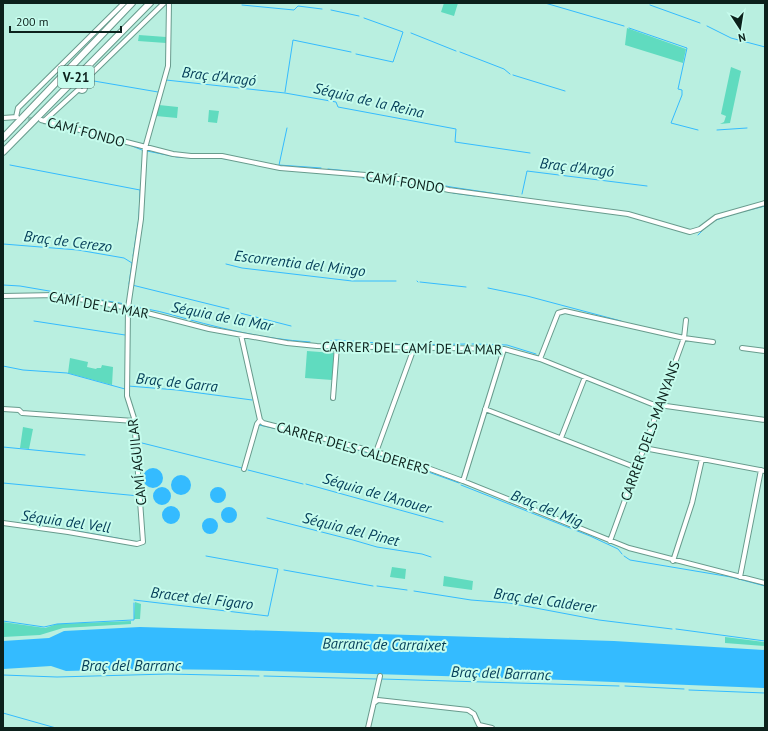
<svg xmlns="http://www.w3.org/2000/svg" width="768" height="731" viewBox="0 0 768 731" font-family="'PT Sans',sans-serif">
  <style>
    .green { fill: #60dbbf }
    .water { fill: #34bbff }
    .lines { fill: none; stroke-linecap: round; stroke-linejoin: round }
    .stream { stroke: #34bbff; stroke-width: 1 }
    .minor-tunnel { stroke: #96c6b9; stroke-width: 4; stroke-dasharray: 4 2; stroke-linecap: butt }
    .minor-casing { stroke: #689b8d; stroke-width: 6 }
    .highway-casing { stroke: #689b8d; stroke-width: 8 }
    .minor { stroke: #fff; stroke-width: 4 }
    .highway { stroke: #fff; stroke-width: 6 }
    .labels { text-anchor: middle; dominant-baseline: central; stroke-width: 4; stroke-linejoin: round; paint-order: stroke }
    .shield { fill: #c6fced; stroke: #44635b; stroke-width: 1 }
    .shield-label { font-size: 13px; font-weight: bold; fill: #0c211c }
    .street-label { font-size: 14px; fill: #0c211c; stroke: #c6fced }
    .water-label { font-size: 15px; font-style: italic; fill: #043d58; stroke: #c6fced }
  </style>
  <rect width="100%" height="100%" fill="#b9efe0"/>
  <!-- green -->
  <path class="green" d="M444,3H458L454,16L441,12Z
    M627,28L686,49L683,63L625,45Z
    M139,35L166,37V43L138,41Z
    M731,67L741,71L730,123L720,124L724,122L726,116L721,114Z
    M159,105L178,107L177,118L156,116Z
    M209,110L219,111L217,123L208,122Z
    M307,351L334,353L332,380L305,378Z
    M70,358L88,362L87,367L96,369L97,368H101L102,365L113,367L112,385L68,373Z
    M23,427L33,429L29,449L20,448Z
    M392,567L406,569L405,579L390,577Z
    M444,576L473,581L472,590L443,586Z
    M135,602L141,604L140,619H134Z
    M131,621V624L63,628L40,635L3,637V622L45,628L57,624Z
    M725,637L765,642V646L725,643Z"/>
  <!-- water -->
  <path class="water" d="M143 478a10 10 0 1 1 20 0a10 10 0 1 1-20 0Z
    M171 485a10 10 0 1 1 20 0a10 10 0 1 1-20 0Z
    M153 496a9 9 0 1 1 18 0a9 9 0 1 1-18 0Z
    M210 495a8 8 0 1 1 16 0a8 8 0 1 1-16 0Z
    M162 515a9 9 0 1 1 18 0a9 9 0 1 1-18 0Z
    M221 515a8 8 0 1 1 16 0a8 8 0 1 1-16 0Z
    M202 526a8 8 0 1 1 16 0a8 8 0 1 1-16 0Z
    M140,627L614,641L765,650V688L513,678L236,670L145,669L66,671L51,666L3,669V641L49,638L64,631Z"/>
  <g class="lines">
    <!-- stream -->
    <path class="stream" d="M545,3L624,26
      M242,5L294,10L298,6L322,9
      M650,5L700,23
      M331,10L359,16
      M707,26L731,38L765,47
      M629,28L687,48L678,89L682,90V95L671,123L698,130
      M411,33L456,51
      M460,52L504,69L510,74
      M356,54L393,62L403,32L364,18
      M513,75L565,91
      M88,80L158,92
      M166,80L285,93L336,102L338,107L456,129L455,142L530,153
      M285,92L293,40L351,52
      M57,126L89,135
      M287,128L279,165L321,168
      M717,130L747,128
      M92,135L96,136
      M127,144L142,150
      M147,151L177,157L219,158L234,160
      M10,165L140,190L139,218L133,256
      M328,169L359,172
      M396,176L451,187L518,197
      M363,178L402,182
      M453,193L475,196
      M522,194L527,171L647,186
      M745,211L765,206
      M713,221L737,213
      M698,235L709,224
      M3,244L78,250L124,258L132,263L129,284
      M226,264L242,268L352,281H396
      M417,281L418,282
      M420,282L466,287
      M3,285L20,286L125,304
      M132,285L229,309
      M488,288L527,296L621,321
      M130,305C143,309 156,310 169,314C215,327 262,339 310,342
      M240,313L291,326
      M34,321L125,335
      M324,342L336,340L405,345L468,344
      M472,344L507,345L536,354
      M3,366L23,370L67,373L125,389
      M128,386L177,390L252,400
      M259,425L287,431
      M138,442L242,468
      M3,447L85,455
      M347,447L398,461L459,483
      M248,470L303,484
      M3,483L139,496
      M306,484L443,522
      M461,485L590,536L618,549L622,554
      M267,518L353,540L377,547L422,554L431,557
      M76,531L122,539
      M624,556L630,560L731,577L765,586
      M284,570L373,586
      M377,586L407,590
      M414,591L471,600L509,603L599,620L672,629
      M134,600L268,616L278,569L206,556
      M3,621L44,627L57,624L132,620H134V603
      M676,629L765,641
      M3,675L57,677L168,674L259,676
      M264,676L377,679
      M381,679L619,686
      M625,686L684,689
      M689,690L765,693
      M3,713L56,728"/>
    <!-- minor-tunnel -->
    <path class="minor-tunnel" d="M22,118L37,120"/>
    <!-- minor casing -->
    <g class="minor-casing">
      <path id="minor" d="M82,85L86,79L164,3
        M79 88a3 3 0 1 1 6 0a3 3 0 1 1-6 0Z
        M16,117L18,108L124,3
        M3,118L17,117
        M41,120L173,154L191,156H222L280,168L390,177L449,190L628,214L690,232L700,229L716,217L765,203
        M44,121L79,89
        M3,296L57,295L128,308L209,329L287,343L317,346L504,349L540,359L652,404L765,420
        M241,335L260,420
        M742,348L765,351
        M540,359L558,313L565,311L684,338L713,342
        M333,398L337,346
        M3,409L19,410L22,413L134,421
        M485,409L637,468
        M260,420L263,423L403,459L463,481L629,548L765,583
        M561,438L585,377
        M644,448L765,471
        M376,452L414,348
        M244,469L257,424L260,420
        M463,481L504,349
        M3,523L68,532L137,544L143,542L134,418L127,396L128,308L141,219L145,148L168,66L169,3
        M610,541L684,338L686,320
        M673,561L692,503L702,459
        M740,577L761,470
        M374,703L378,700L468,710L474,714L479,725L492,728
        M368,728L380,676"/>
    </g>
    <!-- highway casing -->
    <g class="highway-casing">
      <path id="highway" d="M3,138L132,3
        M3,152L150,3"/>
    </g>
    <!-- minor -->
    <use href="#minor" class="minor"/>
    <!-- highway -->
    <use href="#highway" class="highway"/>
  </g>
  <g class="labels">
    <!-- shield labels -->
    <rect class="shield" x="58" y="66" width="36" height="22" rx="3"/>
    <g class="shield-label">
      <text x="76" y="77">V-21</text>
    </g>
    <!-- street labels -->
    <g class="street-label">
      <text transform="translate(86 132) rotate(15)">CAMÍ FONDO</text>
      <text transform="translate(405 182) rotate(9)">CAMÍ FONDO</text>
      <text transform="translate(99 305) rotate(10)">CAMÍ DE LA MAR</text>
      <text transform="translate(412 348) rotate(1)">CARRER DEL CAMÍ DE LA MAR</text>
      <text transform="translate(650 431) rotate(-70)">CARRER DELS MANYANS</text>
      <text transform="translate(353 448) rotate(16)">CARRER DELS CALDERERS</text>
      <text transform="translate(137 462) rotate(-96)">CAMÍ AGUILAR</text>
    </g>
    <!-- water labels -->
    <g class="water-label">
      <text transform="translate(219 76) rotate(7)">Braç d'Aragó</text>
      <text transform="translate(369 100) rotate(13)">Séquia de la Reina</text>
      <text transform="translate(577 167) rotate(7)">Braç d'Aragó</text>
      <text transform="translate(68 241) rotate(7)">Braç de Cerezo</text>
      <text transform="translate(300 263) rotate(7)">Escorrentia del Mingo</text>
      <text transform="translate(222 316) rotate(11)">Séquia de la Mar</text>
      <text transform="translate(177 382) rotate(6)">Braç de Garra</text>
      <text transform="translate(377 493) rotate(16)">Séquia de l'Anouer</text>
      <text transform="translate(547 508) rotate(22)">Braç del Mig</text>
      <text transform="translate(66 521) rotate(8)">Séquia del Vell</text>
      <text transform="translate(351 529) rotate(14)">Séquia del Pinet</text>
      <text transform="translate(202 598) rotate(7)">Bracet del Figaro</text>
      <text transform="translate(545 600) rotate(8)">Braç del Calderer</text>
      <text transform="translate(384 644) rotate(1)">Barranc de Carraixet</text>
      <text x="131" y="665">Braç del Barranc</text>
      <text transform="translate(501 673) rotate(2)">Braç del Barranc</text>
    </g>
  </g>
  <!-- border -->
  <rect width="768" height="731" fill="none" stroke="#0c211c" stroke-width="8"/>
  <!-- north arrow -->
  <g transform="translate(740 28) rotate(168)" stroke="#c6fced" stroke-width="3" paint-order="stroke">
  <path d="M0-3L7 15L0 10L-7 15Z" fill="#0c211c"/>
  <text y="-6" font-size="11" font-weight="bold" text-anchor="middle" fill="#0c211c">N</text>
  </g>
  <!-- scale -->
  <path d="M10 26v6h111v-6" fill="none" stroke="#0c211c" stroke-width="2"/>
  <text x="16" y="26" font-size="12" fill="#0c211c" stroke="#c6fced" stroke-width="3" paint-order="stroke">200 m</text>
</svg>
